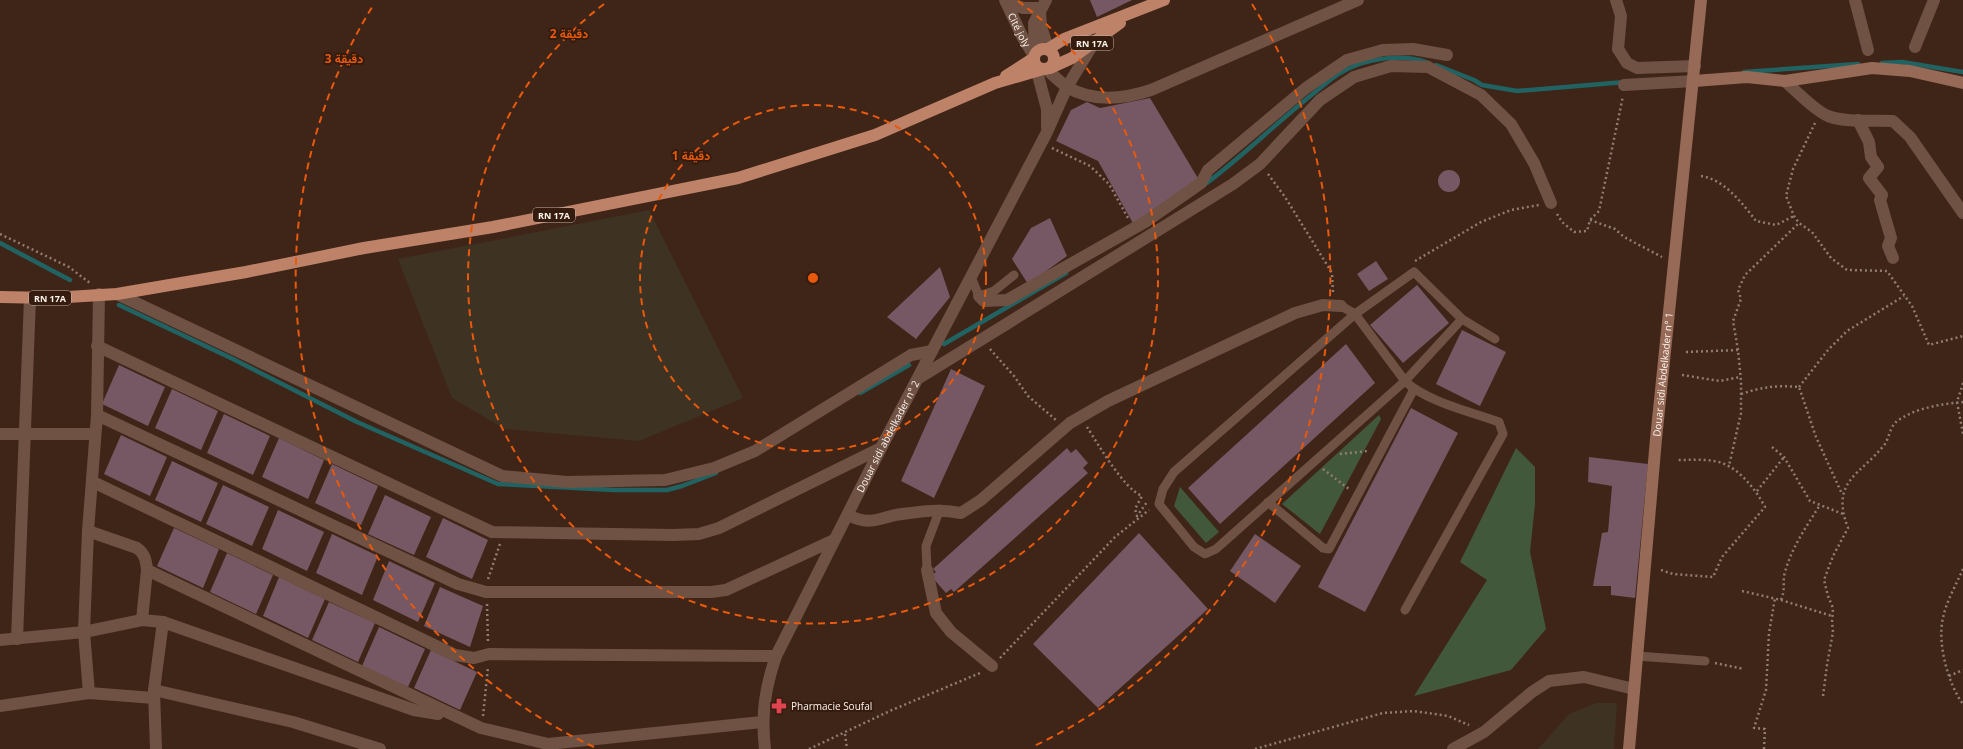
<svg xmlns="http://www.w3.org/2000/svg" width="1963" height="749" viewBox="0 0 1963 749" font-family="'Open Sans',Vazirmatn,sans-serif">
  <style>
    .education { fill: #3e3223 }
    .green { fill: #42583a }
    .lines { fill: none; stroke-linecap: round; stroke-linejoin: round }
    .stream { stroke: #216363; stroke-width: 4.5 }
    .building { fill: #765764 }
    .path { stroke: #907c72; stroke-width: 2.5; stroke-dasharray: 2 3; stroke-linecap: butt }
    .lane { stroke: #6f5244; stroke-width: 9 }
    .street { stroke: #6f5244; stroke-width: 12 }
    .secondary { stroke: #966a56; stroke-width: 12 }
    .primary { stroke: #be8269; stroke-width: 12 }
    .ring { fill: none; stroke: #e8590c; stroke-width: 2; stroke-dasharray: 7 5 }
    .labels { text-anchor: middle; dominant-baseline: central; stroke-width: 4; stroke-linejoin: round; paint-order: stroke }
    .shield { fill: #351c0f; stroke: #c1b2aa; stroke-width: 1 }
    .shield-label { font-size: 9px; font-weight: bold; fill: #fdf3ed }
    .street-label { font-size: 10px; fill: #fdf3ed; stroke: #351c0f }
    .poi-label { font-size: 10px; fill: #fdf3ed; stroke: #351c0f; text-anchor: start }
    .centre { fill: #e8590c; stroke: #351c0f; stroke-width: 2 }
    .ring-label { font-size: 12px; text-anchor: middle; font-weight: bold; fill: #e8590c; stroke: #351c0f; stroke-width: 4; stroke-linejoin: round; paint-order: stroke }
  </style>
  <rect width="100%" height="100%" fill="#3f2518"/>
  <!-- education -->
  <path class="education" d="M649,210L743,398L639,441L505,429L452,398L398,259Z
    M1596,703H1617L1614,749H1538L1569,714Z"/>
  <!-- green -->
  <path class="green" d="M1379,415L1381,419L1320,534L1282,504Z
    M1516,448L1535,467V504L1530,552L1546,629L1511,670L1414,696L1487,580L1460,562Z
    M1180,487L1219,532L1206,543L1174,506Z"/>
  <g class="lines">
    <!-- stream -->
    <path class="stream" d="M1882,63L1902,62L1963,72
      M1436,65L1474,80L1482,85L1517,91L1625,82
      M1744,72L1858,64
      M1204,185C1242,157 1276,123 1314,93C1322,87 1331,78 1340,73C1365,58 1402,53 1429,63
      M0,243L70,280
      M119,305L233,359L357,422L498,484L614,490H667L682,486L716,473
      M944,344L1066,273
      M860,393L909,365"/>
  </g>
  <!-- building -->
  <path class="building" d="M1090,0H1132L1097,17Z
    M1150,98L1199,180L1134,225L1098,161L1056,141L1071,110L1087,102L1100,108Z
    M1438 181a11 11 0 1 1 22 0a11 11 0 1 1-22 0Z
    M1050,218L1067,256L1028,284L1012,259L1031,228Z
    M1376,261L1388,279L1369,291L1357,274Z
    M940,267L950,297L916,339L887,317Z
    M1417,285L1449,323L1403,363L1370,325Z
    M1462,330L1506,352L1480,406L1436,384Z
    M1346,344L1375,383L1220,524L1188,488Z
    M119,365L165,387L148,426L102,404Z
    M951,369L985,386L934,498L901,481Z
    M172,389L218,411L201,450L155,428Z
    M1411,408L1458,433L1365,612L1318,587Z
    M224,414L270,436L253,475L207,453Z
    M121,435L167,457L150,496L104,474Z
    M279,438L324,460L308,499L262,477Z
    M1067,448L1071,453L1076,449L1088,463L1083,468L1088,473L954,592L951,589L946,593L931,576L936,572L933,569Z
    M1589,457L1648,464L1635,598L1611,595V586H1593L1602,533L1608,532L1612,486L1588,482Z
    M172,461L218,483L201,522L155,500Z
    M332,464L378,486L361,525L315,503Z
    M223,485L269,507L252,546L206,524Z
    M385,495L431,517L414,555L368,534Z
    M278,510L324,532L307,571L262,549Z
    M443,518L488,540L472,579L426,557Z
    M174,528L219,549L203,588L157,566Z
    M1139,533L1208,609L1098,708L1033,644Z
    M332,534L378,556L362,595L316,573Z
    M1255,534L1301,566L1275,603L1230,571Z
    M227,553L273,575L256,614L210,592Z
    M389,561L435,583L418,622L373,600Z
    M279,577L325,599L308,638L263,616Z
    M440,587L483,606L470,647L424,626Z
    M329,602L375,623L358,662L312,640Z
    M379,627L425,649L408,687L362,666Z
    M431,650L477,672L460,710L414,688Z"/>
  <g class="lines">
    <!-- path -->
    <path class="path" d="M1815,123L1793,169L1786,196L1794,216L1799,223L1812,232L1831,258L1847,270L1887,271L1912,306L1929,345L1963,336
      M1052,148L1090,166L1109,184L1128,218
      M1268,174L1285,197L1332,273L1333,293
      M1701,176C1724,179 1743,204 1756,221L1776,225L1794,216
      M1557,214L1562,222L1574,232L1587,231L1590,220L1599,211L1623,96
      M1590,220L1615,229L1624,237L1662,257
      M0,234L69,267L90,283
      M1415,261L1481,222L1511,210L1539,205
      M990,349L1014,376L1028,396L1056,420
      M1738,350L1733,321L1741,299L1738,290L1745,275L1799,223
      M1686,352L1738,350L1741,381V413L1729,466
      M1682,375L1720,381L1740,377
      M1963,383L1957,402L1963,434
      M1799,387L1828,350L1847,331L1904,296
      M1741,394C1763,387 1775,385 1799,387L1816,437L1842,494
      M1087,427C1098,444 1124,489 1142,496L1135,509L1137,516L1147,502
      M1772,447L1784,457L1810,501L1843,514
      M1340,454L1368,451
      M1323,469L1349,489
      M1757,491L1784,457
      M1963,569C1956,585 1946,602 1943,618C1937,643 1948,684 1963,704
      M1661,570L1673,574L1713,577L1722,557L1765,507C1755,488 1736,464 1714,461C1702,459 1689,460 1676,460
      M488,579L500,544
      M1742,591L1781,600L1832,616
      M1781,600C1786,588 1782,582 1785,572C1792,547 1806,527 1820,505
      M487,604L488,643
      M1000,658L1115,537L1149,510
      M1715,663L1744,669
      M1949,676L1963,670
      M1823,696L1827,665L1833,632L1832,622L1833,608L1828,596L1824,580L1833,556L1848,528C1830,480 1860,476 1885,444C1889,438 1890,427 1896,422C1914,408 1941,404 1963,402
      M483,716L488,667
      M845,734L847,749
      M809,749L892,710L980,673
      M1255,749L1383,713L1414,711L1448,716L1469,725
      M1764,749L1765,729L1754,728L1766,690L1769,633L1775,598"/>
    <!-- lane -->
    <path class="lane" d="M971,277L979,296L994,291L1014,275
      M1341,306L1355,314L1414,272L1462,319L1405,381L1216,549L1205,554L1194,547L1159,504L1163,489L1174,472L1355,314L1405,381C1425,401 1471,412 1499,422L1503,434L1405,610
      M1462,319L1495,339
      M1268,502L1323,548L1329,549L1414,389
      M927,570L926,546L940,509
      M1637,656L1705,661"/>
    <!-- street -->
    <g class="street">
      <path id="s1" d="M1005,0L1022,36L1034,56"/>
      <path d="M1616,0L1621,16L1618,49L1627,63L1637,68L1695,66"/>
      <path d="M1855,0L1868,50"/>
      <path d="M1006,2L1023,8H1040"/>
      <path d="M1040,12L1041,26L1048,49"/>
      <path d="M1915,47L1934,0"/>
      <path d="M1035,54L1034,23L1046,0"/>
      <path d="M1035,64L1047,109V127"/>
      <path d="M1046,69C1053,75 1060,82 1067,87C1094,103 1124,99 1151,90L1358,0"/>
      <path d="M1785,81C1796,91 1814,110 1828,116C1847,123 1872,120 1893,121L1910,137L1963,213"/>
      <path d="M1624,85L1694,81"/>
      <path d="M1858,120L1869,142L1871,157L1878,167L1869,178L1882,195L1880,200L1891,238L1888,246L1893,258"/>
      <path d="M117,294L502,476L567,482L665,480L714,468L755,451L911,355L932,351"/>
      <path d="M979,296L984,301L1007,300L1145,222L1201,183L1208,170L1306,88L1347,60L1383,50L1413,49L1447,55"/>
      <path d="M97,346L492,532L673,535L699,534L719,528L881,448"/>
      <path d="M919,378L1233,184L1260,164L1320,100L1354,77L1391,66L1428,67L1481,95L1511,124L1534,163L1551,203"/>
      <path d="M97,415L458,584L486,592H711L726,590L834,540"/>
      <path d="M0,434H95"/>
      <path d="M93,482L455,655L474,658L489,654L776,656"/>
      <path d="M848,515C872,527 878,517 902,514C924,511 939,509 961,513L981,500L1070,423L1108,401L1295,313L1323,305L1341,306"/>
      <path d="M88,531L137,548C145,554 146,560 147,570L481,728L548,744L762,722"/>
      <path d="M927,570L936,613L951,632L992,666"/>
      <path d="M142,620L147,570"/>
      <path d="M163,622L154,690L293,722L380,749"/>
      <path d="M17,639L30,298"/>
      <path d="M0,640L84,632L142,620L163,622L414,710L438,714"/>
      <path d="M154,691L156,749"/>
      <path d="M89,693L84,632L88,531L97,415L99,294"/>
      <path d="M0,706L89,693L154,698"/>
      <path id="s2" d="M765,749C761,715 765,688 776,656L881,448L1046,134L1067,87L1095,41"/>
      <path d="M1453,749L1484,732L1532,692L1549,681L1584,677L1634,689"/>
    </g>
    <!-- secondary -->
    <g class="secondary">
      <path d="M1694,81L1747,77L1785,81L1872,68L1910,71L1963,83"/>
      <path id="s3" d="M1629,749L1656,439L1701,0"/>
    </g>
    <!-- primary -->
    <path class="primary" d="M1034 59a10 10 0 1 1 20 0a10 10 0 1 1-20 0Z
      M1048,49L1064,39L1164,0
      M1050,68L1072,58L1120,23
      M1006,76L1034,58
      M0,297L51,298L117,294L246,272L364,248L493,227L738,178L875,135L995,83L1043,69"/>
  </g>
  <!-- distance rings -->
  <g class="ring">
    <circle cx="813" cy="278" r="173"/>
    <path d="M1018 1A345 345 0 1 1 608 1"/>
    <path d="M594 747A518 518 0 0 1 374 4M1252 4A518 518 0 0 1 1032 747"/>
  </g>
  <!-- icons -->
  <defs>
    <g id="pharmacy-bare" transform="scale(1.2)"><path d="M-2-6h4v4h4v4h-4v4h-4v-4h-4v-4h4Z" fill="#e0444e" stroke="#351c0f" stroke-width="2.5" paint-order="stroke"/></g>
  </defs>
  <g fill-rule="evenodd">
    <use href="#pharmacy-bare" x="779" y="706"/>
  </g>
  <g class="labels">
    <!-- shield labels -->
    <g class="shield">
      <rect x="1071" y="36" width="42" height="14" rx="3"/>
      <rect x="533" y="208" width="42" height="14" rx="3"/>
      <rect x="29" y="291" width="42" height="14" rx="3"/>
    </g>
    <g class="shield-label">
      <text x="1092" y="43">RN 17A</text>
      <text x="554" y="215">RN 17A</text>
      <text x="50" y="298">RN 17A</text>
    </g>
    <!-- street labels -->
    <g class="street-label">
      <text stroke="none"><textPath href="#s1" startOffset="33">Cité joly</textPath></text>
      <text stroke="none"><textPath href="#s3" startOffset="376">Douar sidi Abdelkader n° 1</textPath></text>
      <text stroke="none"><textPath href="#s2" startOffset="341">Douar sidi abdelkader n° 2</textPath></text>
    </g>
    <!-- poi labels -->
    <g class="poi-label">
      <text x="791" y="706">Pharmacie Soufal</text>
    </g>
  </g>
  <circle cx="813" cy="278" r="6" class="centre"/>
  <g class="ring-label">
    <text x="569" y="38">2 دقيقة</text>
    <text x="344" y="63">3 دقيقة</text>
    <text x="691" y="160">1 دقيقة</text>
  </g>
</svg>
